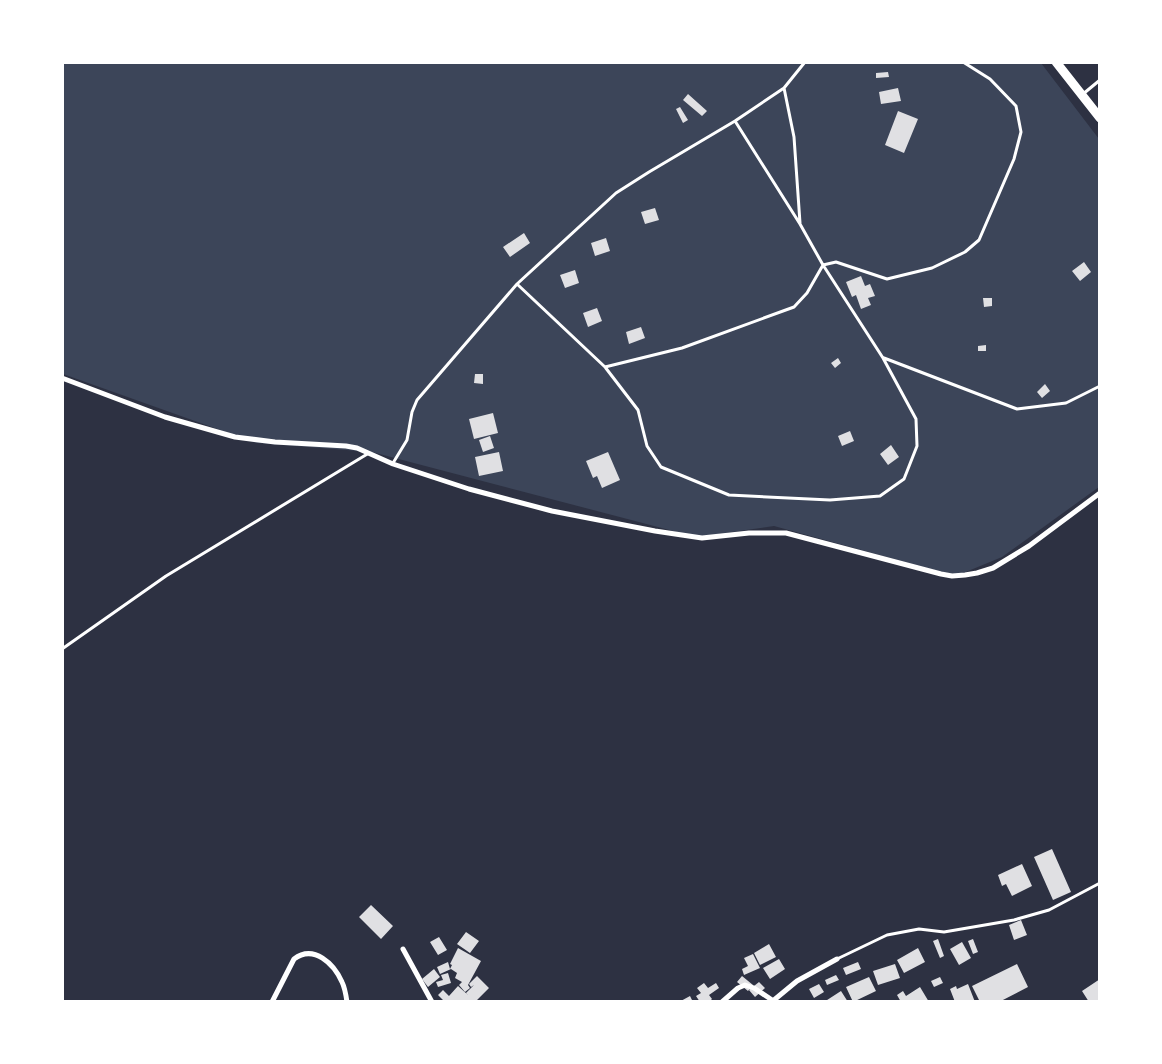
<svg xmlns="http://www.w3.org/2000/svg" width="1162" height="1064" viewBox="0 0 1162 1064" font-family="Cabin,sans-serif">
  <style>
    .green { fill: #3c4559 }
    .building { fill: #e0e0e3 }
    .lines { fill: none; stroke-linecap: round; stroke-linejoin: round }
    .service { stroke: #fff; stroke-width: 3 }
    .minor { stroke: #fff; stroke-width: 5 }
    .secondary { stroke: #fff; stroke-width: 9 }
  </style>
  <rect width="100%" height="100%" fill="#2d3142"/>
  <!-- green -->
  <path class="green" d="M63,63H1041L1099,139V487L1002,557L956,576L774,526L696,537L372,452L257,443L63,374Z"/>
  <!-- building -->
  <path class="building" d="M888,72L889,77L876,78V73Z
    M898,88L901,101L881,104L879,92Z
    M688,94L707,111L702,116L683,100Z
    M680,107L688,120L683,123L676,109Z
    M898,111L918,119L904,153L885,145Z
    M655,208L659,220L645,224L641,212Z
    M524,233L530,243L510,257L503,247Z
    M606,238L610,251L595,256L591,243Z
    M1084,262L1091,272L1080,281L1072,271Z
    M575,270L579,283L565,288L560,275Z
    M861,276L865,286L870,284L875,296L868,298L871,305L861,309L856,295L852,297L846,282Z
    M983,298H992V306L984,307Z
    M597,308L602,321L588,327L583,313Z
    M641,327L645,338L629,344L626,332Z
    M986,345V351H978V346Z
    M838,358L841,363L835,368L831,363Z
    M475,374H483V384L474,383Z
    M1045,384L1050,391L1042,398L1037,392Z
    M493,413L498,433L474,439L469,419Z
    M850,431L854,441L842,446L838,436Z
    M490,436L494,448L483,452L479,440Z
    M891,445L899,457L888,465L880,454Z
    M499,452L503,471L479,476L475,457Z
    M608,452L620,480L602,488L597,476L593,478L586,461Z
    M1052,849L1071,892L1053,900L1034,857Z
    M1022,864L1032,886L1012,896L1006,884L1002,886L998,875Z
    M371,905L393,926L381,939L359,917Z
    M1021,920L1027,935L1014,940L1009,925Z
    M466,932L479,941L470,953L457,944Z
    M439,937L447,950L438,955L430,942Z
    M938,939L944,956L940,958L933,941Z
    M973,939L978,952L973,954L968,941Z
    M962,942L971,958L959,965L950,949Z
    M769,944L776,957L760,965L754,953Z
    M458,948L481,961L468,985L470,988L465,992L459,985L462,982L455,978L457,973L451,969L440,974L437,967L448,962L450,969L452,965L450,964Z
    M918,948L925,962L904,973L897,960Z
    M753,954L760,968L744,975L742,969L748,966L744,958Z
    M779,959L785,969L770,979L763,968Z
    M858,962L861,969L846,975L843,968Z
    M895,964L900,978L878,985L873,971Z
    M1017,964L1028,987L999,1002H980L972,986Z
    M434,969L440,977L428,987L422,979Z
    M448,973L451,983L438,987L436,982L443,980L441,975Z
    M836,975L839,980L827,985L825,980Z
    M477,976L489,988L477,1000L479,1002H441L443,1000L438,995L443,990L449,996L458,986L468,995L466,993L474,985L471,987L469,984Z
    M742,976L753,985L748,991L737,982Z
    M869,977L876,991L853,1002L846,987Z
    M940,977L943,983L934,987L931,981Z
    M1100,979V1002H1089L1082,991Z
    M759,982L765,988L755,997L749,990Z
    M704,983L708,988L716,983L719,988L709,995L712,999L709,1002H700L696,996L701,993L697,988Z
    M819,984L824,992L814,998L809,989Z
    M968,984L975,1002H955L950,989L956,986L957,989Z
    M920,987L929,1002H901L897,995L903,991L906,996Z
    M841,991L848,1002H824Z
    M690,996L693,1002H679Z"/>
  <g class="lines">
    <!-- service -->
    <path class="service" d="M784,88L794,137L800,223
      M1083,94L1100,80
      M517,284L605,367L638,410L647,446L661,467L729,495L830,500L880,496L904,479L917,446L916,419L883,358L823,265L800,224L735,121
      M884,358L1017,409L1066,403L1100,386
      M605,367L682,348L794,307L807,293L823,265L836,262L887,279L932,268L965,252L979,240L1014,159L1021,132L1016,106L990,79L963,62
      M393,463L407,440L412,412L417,400L517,284L616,193L649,172L735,121L784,88L805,62
      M62,649L166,576L369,453
      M837,959L887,935L919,929L944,932L1014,920L1049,910L1100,883"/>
    <!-- minor -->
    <path class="minor" d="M62,378L165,417L235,437L275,442L346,446L357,448L393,464L469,489L552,511L655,531L702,538L749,533H786L941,574L952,576L965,575L977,573L993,568L1029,546L1100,493
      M403,949L432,1002
      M774,1000L797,981L837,959
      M272,1002L294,959C314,944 334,964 342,982C345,988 346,995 347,1002
      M722,1002L738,988L745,985L754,988L775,1002"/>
    <!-- secondary -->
    <path class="secondary" d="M1056,62L1100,118"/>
  </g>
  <!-- border -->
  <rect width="1162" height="1064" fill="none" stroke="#ffffff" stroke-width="128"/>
</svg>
